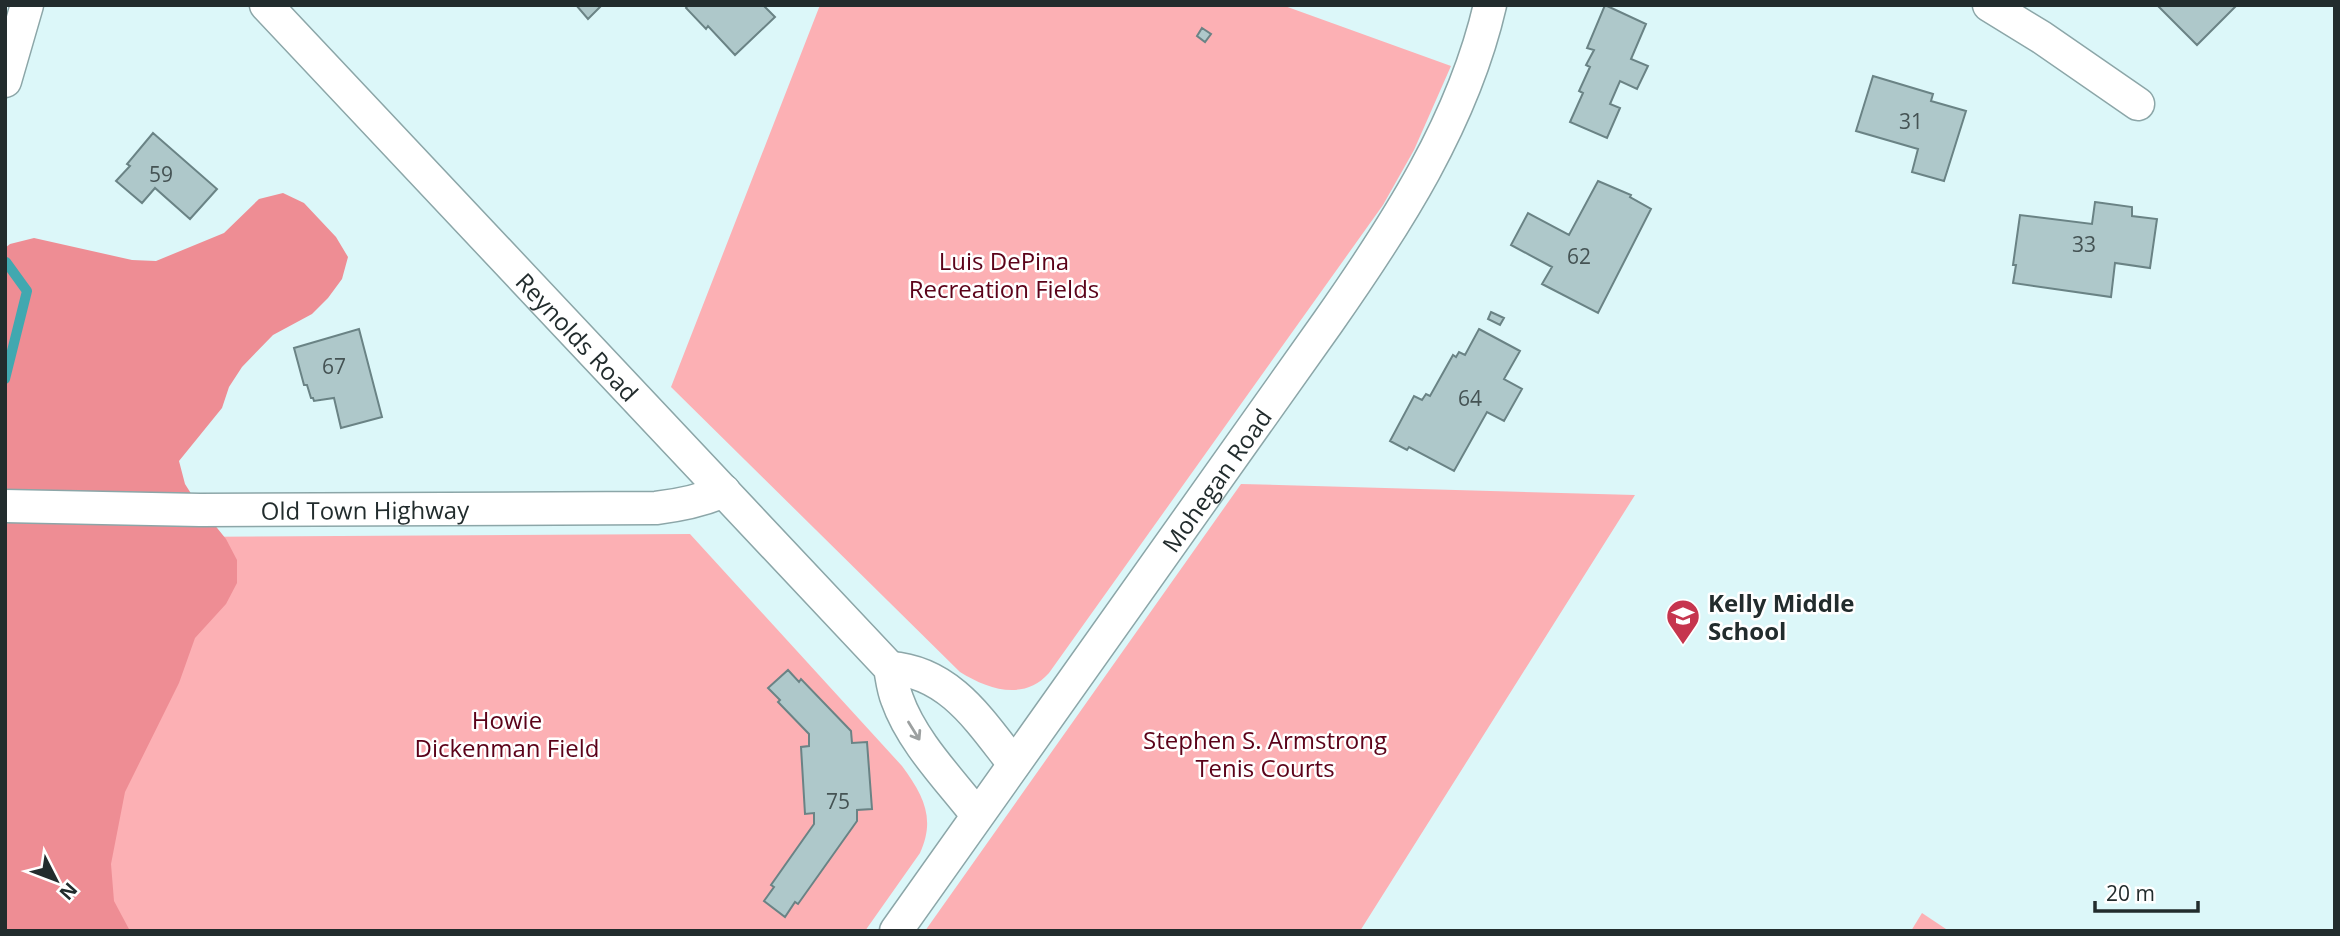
<svg xmlns="http://www.w3.org/2000/svg" width="2340" height="936" viewBox="0 0 2340 936" font-family="'Open Sans',sans-serif">
  <style>
    .green { fill: #fcb0b4 }
    .forest { fill: #ee8d94 }
    .lines { fill: none; stroke-linecap: round; stroke-linejoin: round }
    .stream { stroke: #41a8b0; stroke-width: 10 }
    .building { fill: #aec8ca; stroke: #6a8385; stroke-width: 2 }
    .street-casing { stroke: #8ca6a8; stroke-width: 35 }
    .street { stroke: #fff; stroke-width: 32 }
    .oneway { stroke: #9ca0a0 }
    .labels { text-anchor: middle; dominant-baseline: central; stroke-width: 5; stroke-linejoin: round; paint-order: stroke }
    .number-label { font-size: 21px; fill: #455354 }
    .park-label { font-size: 24px; fill: #5b0219; stroke: #fff }
    .street-label { font-size: 24px; fill: #222c2d; stroke: #fff }
    .poi-label { font-size: 24px; font-weight: bold; fill: #222c2d; stroke: #fff; text-anchor: start }
  </style>
  <rect width="100%" height="100%" fill="#dcf7f9"/>
  <!-- green -->
  <path class="green" d="M820,5H1282L1451,66L1414,150L1383,205L1049,673C1024,701 989,690 960,672L671,387Z
    M1241,484L1635,495L1360,931H925Z
    M690,534L902,766C923,795 936,818 920,853L865,931H5V540L16,538Z
    M1922,913L1949,931H1911Z"/>
  <!-- forest -->
  <path class="forest" d="M283,193L304,203L336,237L348,257L342,279L328,298L312,314L273,335L242,367L229,387L222,408L179,461L185,484L197,503L226,539L237,560V583L226,604L195,638L179,683L125,792L111,864L114,901L130,931H5V248L10,244L34,238L132,260L156,261L224,233L259,199Z"/>
  <g class="lines">
    <!-- stream -->
    <path class="stream" d="M5,379L27,291L6,262"/>
  </g>
  <!-- building -->
  <path class="building" d="M576,5H602L588,19Z
    M763,5L775,17L735,55L708,26L706,29L686,8L688,5Z
    M1605,5L1646,24L1631,59L1648,66L1637,89L1620,81L1610,104L1620,108L1607,138L1570,122L1583,93L1579,91L1590,67L1586,65L1594,50L1587,48Z
    M2157,5H2237L2197,45Z
    M1202,28L1211,34L1205,42L1197,36Z
    M1873,76L1933,94L1931,101L1966,111L1944,181L1912,172L1918,149L1856,131Z
    M153,133L217,189L190,219L155,188L142,203L116,181L130,166L127,164Z
    M1598,181L1631,195L1630,197L1651,209L1598,313L1542,284L1552,267L1511,245L1528,213L1569,235Z
    M2095,202L2132,207V216L2157,219L2150,268L2115,263L2111,297L2013,283L2016,265H2013L2020,215L2092,224Z
    M1491,312L1504,318L1500,325L1488,319Z
    M359,329L382,417L341,428L334,398L314,401L313,398H311L307,385H304L294,348Z
    M1479,329L1520,351L1504,379L1522,389L1504,421L1487,412L1454,471L1409,447L1407,450L1390,441L1414,396L1422,400L1426,394L1430,396L1453,355L1456,357L1459,352L1465,355Z
    M788,670L799,682L801,679L851,731L852,743L867,742L872,809L857,810V821L798,904L795,902L785,917L764,901L774,887L771,885L814,824V813L805,814L801,747L809,746V734L778,702L780,700L768,688Z"/>
  <g class="lines">
    <!-- street casing -->
    <g class="street-casing">
      <g id="street">
        <path id="s1" d="M266,5L890,668C892,678 893,689 897,699C912,742 950,780 977,815"/>
        <path d="M1989,5L2041,37L2138,104"/>
        <path d="M5,81L27,5"/>
        <path id="s2" d="M5,506L200,510L656,508C681,505 701,501 724,491"/>
        <path d="M890,668C950,672 980,721 1014,764"/>
        <path id="s3" d="M896,931L1328,322C1396,225 1463,122 1490,5"/>
      </g>
    </g>
    <!-- street -->
    <use href="#street" class="street"/>
  </g>
  <!-- one-way arrows -->
  <defs><path id="oneway-shaft" d="M-6 0H5M1.5-3L5.5 0L1.5 3" fill="none" stroke-width="1.6" stroke-linecap="round" stroke-linejoin="round" transform="scale(1.75)"/></defs>
  <use class="oneway" href="#oneway-shaft" transform="translate(914 731) rotate(58)"/>
  <!-- icons -->
  <defs>
    <g id="school-pin" transform="scale(1.75)"><path d="M0 17L-7.5 6A9.5 9.5 0 1 1 7.5 6Z" fill="#c6354e" stroke="#fff"/><path d="M0-5L7-2L0 1L-7-2ZM-4 1L0 2.5L4 1V4Q0 6-4 4Z" fill="#fff"/></g>
  </defs>
  <g fill-rule="evenodd">
    <use href="#school-pin" x="1683" y="616"/>
  </g>
  <g class="labels">
    <!-- number labels -->
    <g class="number-label">
      <text x="1911" y="121">31</text>
      <text x="161" y="174">59</text>
      <text x="2084" y="244">33</text>
      <text x="1579" y="256">62</text>
      <text x="334" y="366">67</text>
      <text x="1470" y="398">64</text>
      <text x="838" y="801">75</text>
    </g>
    <!-- park labels -->
    <g class="park-label">
      <text x="1004" y="260">Luis DePina<tspan x="1004" dy="28">Recreation Fields</tspan></text>
      <text x="507" y="719">Howie<tspan x="507" dy="28">Dickenman Field</tspan></text>
      <text x="1265" y="739">Stephen S. Armstrong<tspan x="1265" dy="28">Tenis Courts</tspan></text>
    </g>
    <!-- street labels -->
    <g class="street-label">
      <text stroke="none"><textPath href="#s1" startOffset="455">Reynolds Road</textPath></text>
      <text stroke="none"><textPath href="#s3" startOffset="553">Mohegan Road</textPath></text>
      <text stroke="none"><textPath href="#s2" startOffset="360">Old Town Highway</textPath></text>
    </g>
    <!-- poi labels -->
    <g class="poi-label">
      <text x="1708" y="602">Kelly Middle<tspan x="1708" dy="28">School</tspan></text>
    </g>
  </g>
  <!-- border -->
  <rect width="2340" height="936" fill="none" stroke="#222c2d" stroke-width="14"/>
  <!-- north arrow -->
  <g transform="translate(56 880) rotate(132)" stroke="#ffffff" stroke-width="5" paint-order="stroke">
  <path d="M0-5L12 26L0 18L-12 26Z" fill="#222c2d"/>
  <text y="-10" font-size="19" font-weight="bold" text-anchor="middle" fill="#222c2d">N</text>
  </g>
  <!-- scale -->
  <path d="M2095 901v10h103v-10" fill="none" stroke="#222c2d" stroke-width="3.5"/>
  <text x="2106" y="901" font-size="21" fill="#222c2d" stroke="#ffffff" stroke-width="5" paint-order="stroke">20 m</text>
</svg>
